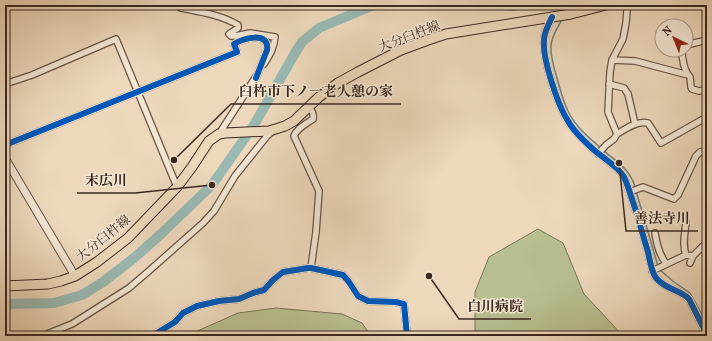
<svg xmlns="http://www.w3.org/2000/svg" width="712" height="341" viewBox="0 0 712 341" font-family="'IM FELL French Canon','Noto Serif JP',serif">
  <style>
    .green { fill: #b8bf91; stroke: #7a7458 }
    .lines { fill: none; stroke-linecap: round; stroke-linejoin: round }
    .stream { stroke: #737f77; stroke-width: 1.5 }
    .river { stroke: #99b9b2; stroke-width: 10 }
    .minor-casing { stroke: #685446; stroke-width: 8 }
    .tertiary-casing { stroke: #685446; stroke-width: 9 }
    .primary-casing { stroke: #3b281f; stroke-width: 11 }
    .minor { stroke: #f3e6d3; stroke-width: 5.5 }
    .tertiary { stroke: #f3e6d3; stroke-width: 7 }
    .primary { stroke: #edd8bc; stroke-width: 9 }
    .cycleway-casing { stroke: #f3e6d3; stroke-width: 8 }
    .cycleway { stroke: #0057b8; stroke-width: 6 }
    .labels { text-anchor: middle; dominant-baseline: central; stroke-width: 3; stroke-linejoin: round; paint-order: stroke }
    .street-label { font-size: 13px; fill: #3b281f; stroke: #f3e6d3 }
    .leader { fill: none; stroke: #3b281f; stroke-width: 1.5 }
    .callout-dot { fill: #3b281f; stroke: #f3e6d3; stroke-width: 1.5 }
    .callout-label { font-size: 14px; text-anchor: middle; font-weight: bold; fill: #3b281f; stroke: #f3e6d3; stroke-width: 3; stroke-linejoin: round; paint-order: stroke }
  </style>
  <rect width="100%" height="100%" fill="#edd8bc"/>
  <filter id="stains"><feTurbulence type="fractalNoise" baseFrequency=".005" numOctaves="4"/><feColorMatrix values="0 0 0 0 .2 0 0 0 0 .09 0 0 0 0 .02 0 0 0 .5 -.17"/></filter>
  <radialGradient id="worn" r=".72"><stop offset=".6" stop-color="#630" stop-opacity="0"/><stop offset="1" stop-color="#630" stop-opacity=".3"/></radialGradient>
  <!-- green -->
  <path class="green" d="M538,229L563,243L584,294L623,336H475V292L489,257Z
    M276,308L342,314L362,323L371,336H191L195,332L238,313Z"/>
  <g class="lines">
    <!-- stream -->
    <path class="stream" d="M565,12L568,5
      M562,19C558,28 552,35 551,45C550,56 554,68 557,78C560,89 563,101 568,111C575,126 588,137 601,148
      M603,150C617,162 630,169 635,187
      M636,191L658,266
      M660,270L674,282L690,293L707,324"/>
    <!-- river -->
    <path class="river" d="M502,5L511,6L519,5
      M5,304L54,303L82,295L103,282L134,258L161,234L212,185L254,125L295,53L302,42L319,28L374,5"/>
    <!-- minor casing -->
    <g class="minor-casing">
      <path id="minor" d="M181,8C201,12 221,15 238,25V28L229,34L231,36H235L250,33L275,37C274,48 270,55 264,64
        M552,17C549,24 544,32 544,40C542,58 558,106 568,121C574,132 585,142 594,150C604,159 618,166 624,177C629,188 632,200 636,211C640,225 644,239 648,252C650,261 651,271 656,278C666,290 681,290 689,299L707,335
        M686,45L707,40
        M682,50C682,58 684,71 690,77L691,87L692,89L699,91L707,90
        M612,60L635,61L688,75
        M5,84L32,75L116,39L177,187
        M609,84L624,88L628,94L635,124
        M308,107C312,111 314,113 313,119C306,124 297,128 294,136L319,191L316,232L311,268
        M219,134L257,75
        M617,134C625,129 638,120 648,123L661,143L707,117
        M5,145L237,52L234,44C243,38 270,31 267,50L256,78
        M598,154L606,145L614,139L617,134L608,112L610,72L612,60L623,39L626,23L627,10L626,5
        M630,192L643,187L674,199L678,195L696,156L700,152L707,150
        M655,233C657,245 659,253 666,264
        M686,255C682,244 685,234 686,222
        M690,263L693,256L707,242
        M652,271L686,255L693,256
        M42,336L72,324L129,288L150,270L203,223L214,211L235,176L267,136L273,131
        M152,336L175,322L183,313L197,306L219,301L239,299L253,293L264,290L273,280L283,272L308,268H311L343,275L349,282L358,296L368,301L395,302L404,304L407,336"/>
    </g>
    <!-- tertiary casing -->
    <g class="tertiary-casing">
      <path id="tertiary" d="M5,158L75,276"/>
    </g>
    <!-- primary casing -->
    <g class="primary-casing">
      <path id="primary" d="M5,286L48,284L61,281L75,276L97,262L128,238L177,187L192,167L209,141L219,134L225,133L269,131L285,126L294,121L319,97L338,83L358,72L401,50L428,40L446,34L571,14L606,5"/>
    </g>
    <!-- minor -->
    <use href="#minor" class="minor"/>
    <!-- tertiary -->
    <use href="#tertiary" class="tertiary"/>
    <!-- primary -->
    <use href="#primary" class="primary"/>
    <!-- cycleway casing -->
    <g class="cycleway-casing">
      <path id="cycleway" d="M552,17C549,24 544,32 544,40C542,58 558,106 568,121C574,132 585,142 594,150C604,159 618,166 624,177C629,188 632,200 636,211C640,225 644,239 648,252C650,261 651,271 656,278C666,290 681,290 689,299L707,335
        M5,145L237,52L234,44C243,38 270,31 267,50L256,78
        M152,336L175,322L183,313L197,306L219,301L239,299L253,293L264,290L273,280L283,272L308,268H311L343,275L349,282L358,296L368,301L395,302L404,304L407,336"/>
    </g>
    <!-- cycleway -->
    <use href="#cycleway" class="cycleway"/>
  </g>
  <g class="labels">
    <!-- street labels -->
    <g class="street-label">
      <text transform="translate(409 36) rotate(-21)">大分臼杵線</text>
      <text transform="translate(103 238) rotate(-39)">大分臼杵線</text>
    </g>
  </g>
  <!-- callouts -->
  <path class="leader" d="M174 160L231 104H401M212 185L135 193H77M619 163L626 231H698M429 276L459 319H531"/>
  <g class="callout-dot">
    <circle cx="174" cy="160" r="4"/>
    <circle cx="212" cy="185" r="4"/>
    <circle cx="619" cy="163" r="4"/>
    <circle cx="429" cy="276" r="4"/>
  </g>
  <g class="callout-label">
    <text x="316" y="96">臼杵市下ノ一老人憩の家</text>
    <text x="106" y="185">末広川</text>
    <text x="662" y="223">善法寺川</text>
    <text x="495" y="311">白川病院</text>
  </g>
  <!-- margin -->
  <rect width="712" height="341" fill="none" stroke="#edd8bc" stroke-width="20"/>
  <rect x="6" y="6" width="700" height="329" fill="none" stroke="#3b281f" stroke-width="2"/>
  <rect x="10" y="10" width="692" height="321" fill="none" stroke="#3b281f"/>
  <!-- north arrow -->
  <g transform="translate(674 38) rotate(317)"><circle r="19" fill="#f3e6d3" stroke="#a99a8b"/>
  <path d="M0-3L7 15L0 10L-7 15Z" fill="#8f2418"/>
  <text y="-6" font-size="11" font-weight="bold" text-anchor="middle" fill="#3b281f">N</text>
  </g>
  <rect width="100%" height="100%" filter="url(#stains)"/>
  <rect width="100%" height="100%" fill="url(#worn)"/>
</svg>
